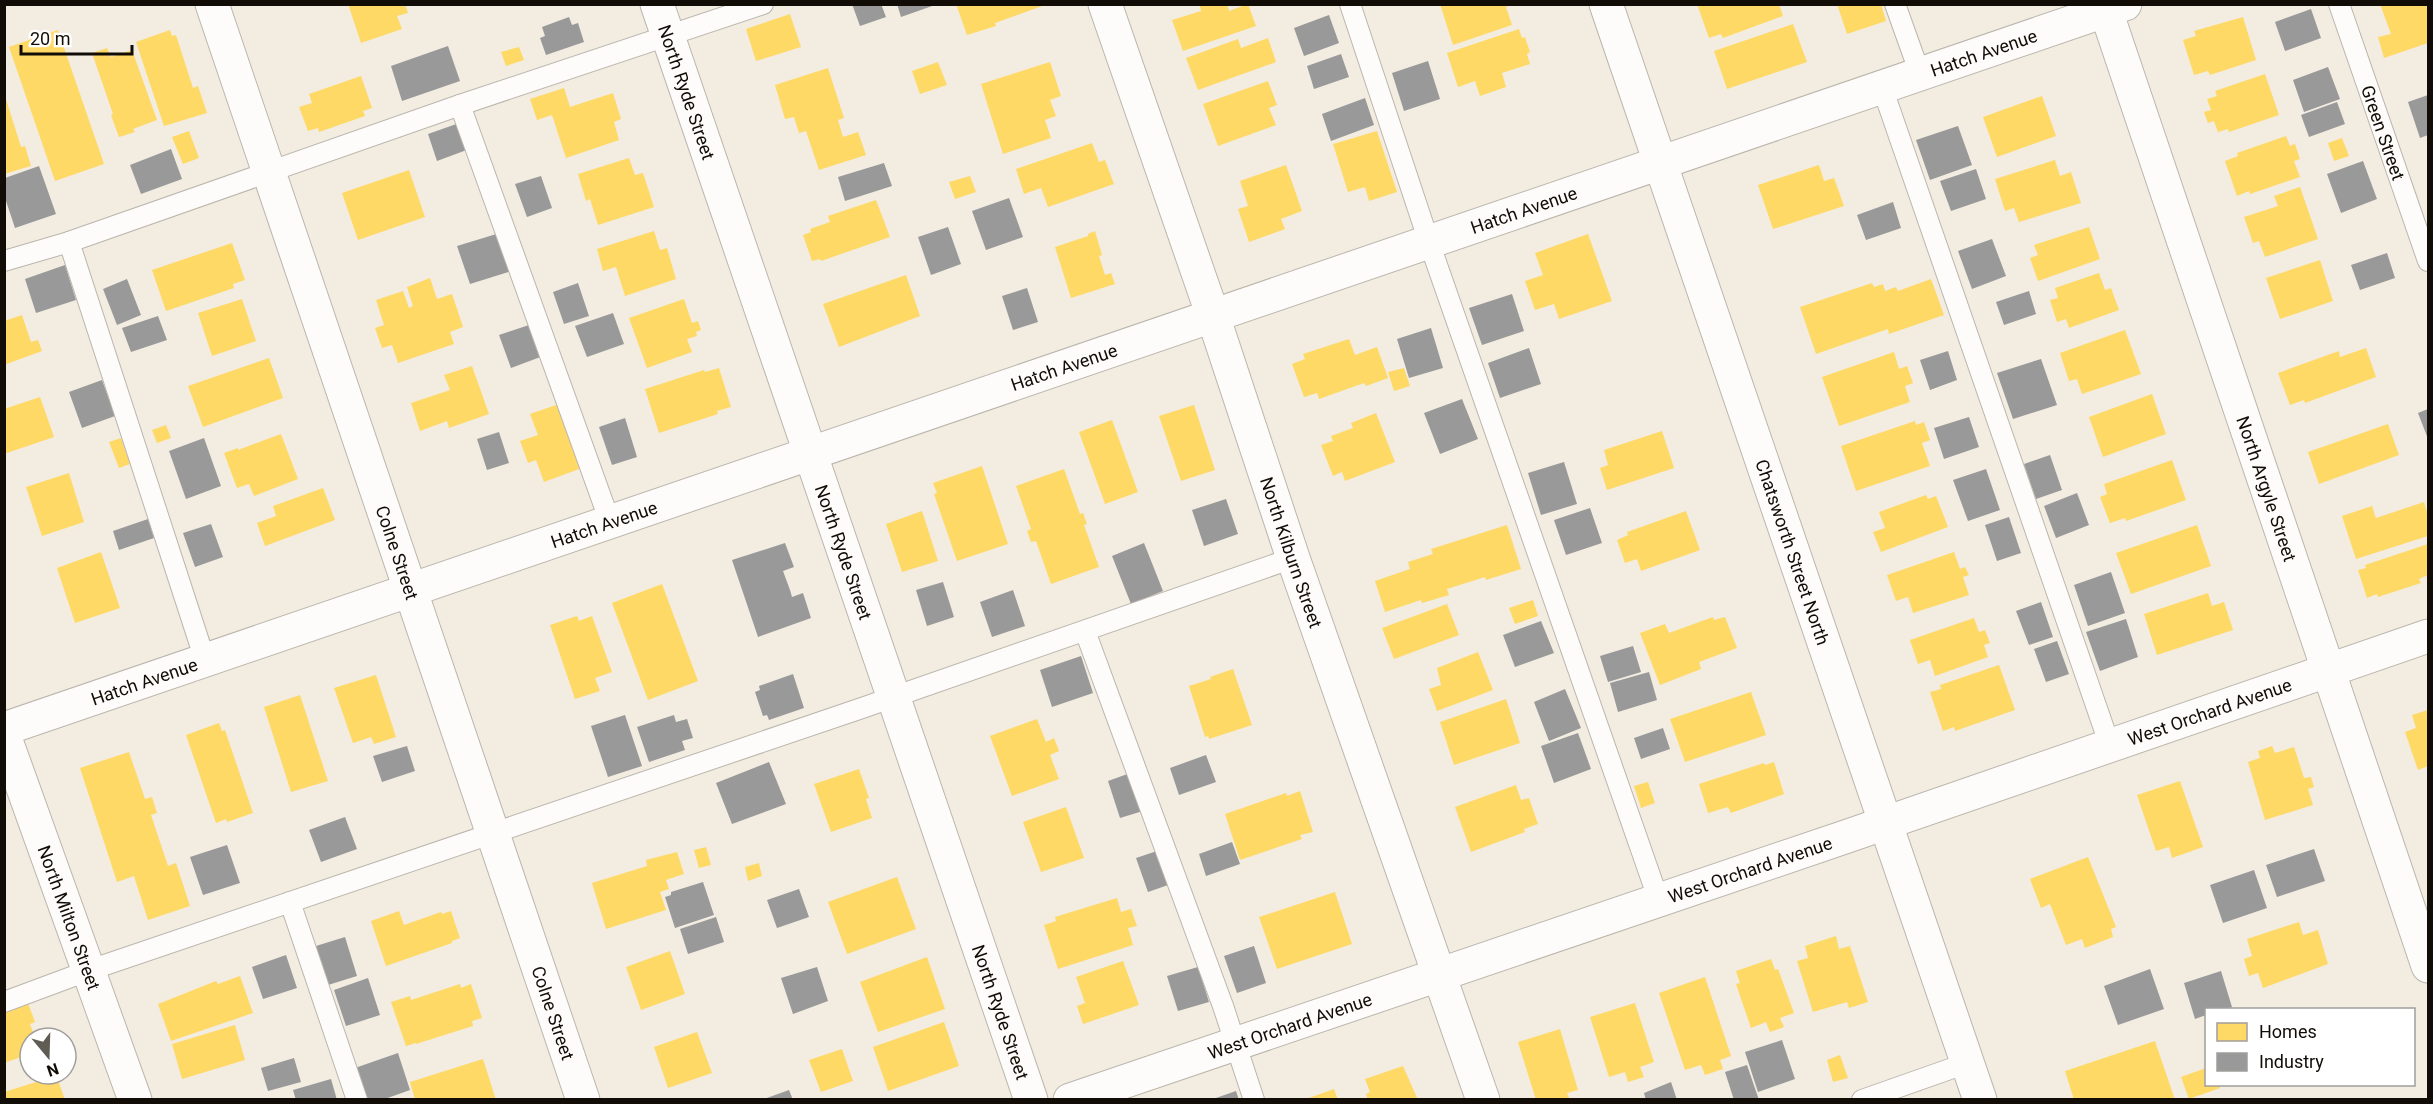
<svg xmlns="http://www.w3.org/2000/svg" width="2433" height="1104" viewBox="0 0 2433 1104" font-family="Roboto,sans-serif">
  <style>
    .homes { fill: #ffd966 }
    .industry { fill: #999 }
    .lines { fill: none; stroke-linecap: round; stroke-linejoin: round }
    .lane-casing { stroke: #bbb6ad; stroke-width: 22 }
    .street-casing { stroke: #bbb6ad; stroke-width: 35 }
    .secondary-casing { stroke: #bbb6ad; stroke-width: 35 }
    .lane { stroke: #fdfcfa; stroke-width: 20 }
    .street { stroke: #fdfcfa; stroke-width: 33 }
    .secondary { stroke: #fdfcfa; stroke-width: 33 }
    .labels { text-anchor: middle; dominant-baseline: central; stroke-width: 6; stroke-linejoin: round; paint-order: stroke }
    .street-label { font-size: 18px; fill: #110d06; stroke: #fff }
  </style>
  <rect width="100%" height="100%" fill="#f2ece1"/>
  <!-- homes -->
  <path class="homes" d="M348,4H405L408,13L397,16L402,29L361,43Z
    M956,4H1045V5L995,23L996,26L967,35Z
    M1205,4H1227L1229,11L1248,4L1256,26L1183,51L1172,20L1201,11L1200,6Z
    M1440,4H1513L1506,7L1512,25L1453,45Z
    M1697,4H1779L1783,16L1723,38L1721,34L1709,38Z
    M1837,4H1881L1886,21L1847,34Z
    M2380,4H2428V43L2384,58L2378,37L2391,34Z
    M790,14L801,47L756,61L746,29Z
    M2243,17L2256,60L2210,75L2208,71L2194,75L2183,40L2196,36L2194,31Z
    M1793,24L1807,62L1727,89L1714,51Z
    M1519,29L1522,38L1525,37L1530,52L1527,54L1530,64L1502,73L1506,87L1480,96L1475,81L1458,87L1447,53Z
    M58,30L104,164L55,181L9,47Z
    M170,30L172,36L176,35L193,88L198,86L207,113L164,126L136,42Z
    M1268,38L1276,62L1198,90L1186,58L1238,39L1241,48Z
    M519,47L524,60L506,66L501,52Z
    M107,48L111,57L132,50L157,120L133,129L135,132L119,137L111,115L113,114L92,53Z
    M938,62L947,85L920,94L912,71Z
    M1050,62L1061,96L1050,100L1056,116L1045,120L1051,138L1003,154L981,84Z
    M828,68L844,118L838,120L843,137L858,132L866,155L819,170L806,131L799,133L794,117L785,119L775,85Z
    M2265,74L2279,115L2229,132L2228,129L2218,132L2214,121L2208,123L2204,112L2211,110L2207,99L2217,96L2215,91Z
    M361,76L372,108L363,111L365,116L319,132L318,128L308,131L299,107L312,103L309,94Z
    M1268,81L1277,105L1269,108L1276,125L1218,146L1203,104Z
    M564,88L570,107L613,93L621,119L614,122L619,140L566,158L552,115L537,120L530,99Z
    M5,96L21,147L25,146L31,166L4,174Z
    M2042,96L2056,136L1997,157L1983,117Z
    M189,131L199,158L183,164L172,137Z
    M1377,131L1397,192L1369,201L1365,187L1348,192L1333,144Z
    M2286,136L2290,146L2295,144L2300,159L2294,161L2300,177L2250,194L2249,191L2237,196L2225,161L2238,156L2237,153Z
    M2342,138L2349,156L2334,161L2328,143Z
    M1092,143L1099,162L1105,160L1114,184L1048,207L1041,188L1024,194L1016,169Z
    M629,158L635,175L643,173L654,207L598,225L590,199L586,201L578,174Z
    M2055,160L2060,176L2071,172L2081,203L2019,222L2014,208L2005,211L1995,179Z
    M1286,165L1302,211L1281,219L1285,229L1249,242L1238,209L1248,206L1240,181Z
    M1819,165L1824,181L1834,178L1844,206L1773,229L1758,185Z
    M409,170L425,217L358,240L342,193Z
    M970,176L976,192L955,199L949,182Z
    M2300,187L2318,239L2265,257L2259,241L2253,243L2244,217L2278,206L2274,196Z
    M876,200L890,237L821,261L820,259L812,261L803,235L811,232L810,229L830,222L828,216Z
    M2089,227L2100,259L2038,281L2030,258L2038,255L2034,245Z
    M654,231L660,250L667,248L676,279L625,296L616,267L603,271L597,249Z
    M1095,231L1102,255L1099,256L1105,275L1111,273L1115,284L1071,298L1055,247L1088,236V234Z
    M1588,234L1612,301L1559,319L1554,304L1535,310L1525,281L1543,275L1535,253Z
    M232,243L245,280L233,284L234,288L166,311L152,270Z
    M2320,260L2333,301L2280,319L2266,278Z
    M2099,273L2105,290L2111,288L2119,310L2069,328L2066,319L2057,322L2050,300L2058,298L2055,288Z
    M906,275L920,316L839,347L823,304Z
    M430,278L437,299L452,294L463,327L450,332L454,344L398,363L392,345L382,348L375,328L384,325L376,300L403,291L409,308L413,306L407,287Z
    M1931,279L1944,315L1889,334L1888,329L1816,354L1800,307L1872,283L1874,287L1883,284L1885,291L1896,287L1898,291Z
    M242,299L256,341L212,356L198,313Z
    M684,299L692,323L698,321L701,330L696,332L697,336L687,339L692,352L647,368L629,318Z
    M22,315L31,342L38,340L42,351L4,365V321Z
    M2125,330L2141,374L2082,394L2077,379L2069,381L2060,353Z
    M1349,339L1355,355L1377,347L1388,378L1366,386L1364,383L1319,399L1317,393L1304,397L1292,364L1305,359L1303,354Z
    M2366,348L2376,377L2305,403L2304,400L2290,405L2278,373L2339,351L2340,357Z
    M1894,352L1899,369L1907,366L1913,383L1905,386L1910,402L1839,426L1822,377Z
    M269,358L283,398L203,427L188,386Z
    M472,366L489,414L449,428L447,421L420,431L411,403L450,390L444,375Z
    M719,368L731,407L717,411L718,414L659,433L645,389L704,370L705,372Z
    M1404,368L1410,386L1394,391L1388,372Z
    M2152,394L2166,434L2103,457L2089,417Z
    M40,397L54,437L4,454V409Z
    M559,404L582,468L544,482L536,460L528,463L520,441L538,435L530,414Z
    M1194,405L1215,470L1181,481L1159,416Z
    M1376,413L1395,462L1345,481L1342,472L1333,476L1321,445L1333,441L1331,436L1353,428L1351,423Z
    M1112,420L1138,492L1105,504L1079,432Z
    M1915,421L1916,425L1924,422L1930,440L1922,443L1930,466L1856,491L1841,446Z
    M2388,424L2399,455L2319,484L2308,452Z
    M166,425L171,438L157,443L152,430Z
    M1662,431L1674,468L1607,490L1600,468L1608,465L1604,450Z
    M281,434L298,479L254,496L249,484L237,488L224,453L238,448V450Z
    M121,438L130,464L119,468L109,442Z
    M2172,460L2186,500L2126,521L2125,518L2110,523L2100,497L2107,494L2104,484Z
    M982,466L1008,544L957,561L934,494L937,493L933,483Z
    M1064,469L1080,514L1083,513L1087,524L1084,525L1099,567L1051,584L1036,541L1031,542L1027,531L1031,529L1016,486Z
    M69,473L84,522L42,536L26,487Z
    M323,488L335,520L265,546L257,523L276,516L273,506Z
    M1926,495L1928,499L1936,496L1948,527L1881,552L1873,532L1885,528L1879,512Z
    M2424,502L2428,515V536L2356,559L2342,516L2372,506L2376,518Z
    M922,511L938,561L902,572L886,524Z
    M1686,511L1700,550L1641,571L1637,559L1625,563L1617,540L1628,535L1627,532Z
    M1507,525L1521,569L1486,580L1485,577L1447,589L1449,595L1422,603L1421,600L1385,612L1375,581L1410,569L1408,562L1433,554L1431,549Z
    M2197,525L2211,566L2131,594L2116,553Z
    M2428,544V575L2419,579L2421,583L2378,597L2377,594L2367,598L2358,570L2366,568L2365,565Z
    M101,552L120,608L75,623L57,568Z
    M1954,552L1960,569L1965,567L1969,575L1963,577L1969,595L1913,613L1908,597L1896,601L1887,575Z
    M662,584L698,681L648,700L612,603Z
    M2208,593L2212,606L2224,602L2233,630L2157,655L2144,614Z
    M1533,600L1538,616L1515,624L1509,608Z
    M1447,604L1459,635L1394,659L1382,628Z
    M577,616L579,621L592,616L612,672L595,678L600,691L575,699L550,625Z
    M1713,617L1714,620L1725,617L1737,648L1699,662L1701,669L1660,685L1640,633L1665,624L1669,633Z
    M1974,618L1979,632L1985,630L1990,643L1984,645L1988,657L1935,676L1930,660L1918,664L1910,640Z
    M1478,652L1493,690L1437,711L1429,689L1441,685L1437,668Z
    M1999,665L2015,710L1955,731L1954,727L1943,731L1930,692L1941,689L1940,685Z
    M1233,669L1252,725L1209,739L1208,736L1205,737L1189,686L1211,679L1210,677Z
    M376,675L396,737L374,744L371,737L353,743L334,688Z
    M1751,692L1766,735L1685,762L1670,719Z
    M300,695L328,781L291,792L264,707Z
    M1506,699L1520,743L1454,765L1440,722Z
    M2428,710V766L2418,770L2405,732L2416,728L2412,715Z
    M1037,719L1046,742L1054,738L1059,751L1050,755L1059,779L1012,796L990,736Z
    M219,723L222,731L225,730L253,813L227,822L226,819L216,823L186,735Z
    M2272,746L2275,753L2294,747L2304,778L2311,777L2314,787L2308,789L2313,805L2265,820L2248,762L2260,758L2258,751Z
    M129,752L145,799L152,797L157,813L151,815L168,866L176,863L190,906L148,920L134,876L117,882L80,768Z
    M1774,762L1784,794L1731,813L1728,807L1708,813L1699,784L1764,763L1765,765Z
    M859,769L869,798L866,799L872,818L831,832L814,784Z
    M2180,781L2203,847L2172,858L2169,847L2156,851L2137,795Z
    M1648,782L1655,803L1641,808L1634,786Z
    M1516,785L1521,800L1529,798L1538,824L1524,829L1525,832L1471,852L1455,807Z
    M1300,791L1313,832L1300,835L1302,839L1240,860L1225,814L1286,793L1287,796Z
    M1066,807L1084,858L1041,872L1023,822Z
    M706,847L711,865L699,868L694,850Z
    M677,852L684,874L666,880L669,889L660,892L666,910L606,929L592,883L647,866L646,860Z
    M2088,857L2116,927L2111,929L2113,937L2085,948L2082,939L2066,945L2050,904L2041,908L2030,879Z
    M759,863L762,876L748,881L745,867Z
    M897,877L916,929L847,954L828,902Z
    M1335,892L1352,944L1277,969L1259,917Z
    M1117,898L1121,912L1131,909L1137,926L1128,928L1133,945L1058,969L1044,925L1056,921L1055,917Z
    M399,911L404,925L441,912L442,914L451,911L460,938L452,941V943L386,966L371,921Z
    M2299,922L2303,935L2318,930L2328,964L2263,988L2258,973L2249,976L2244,959L2252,956L2247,939Z
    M1836,936L1839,949L1850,946L1868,1002L1849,1008L1847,1002L1813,1012L1797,961L1808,958L1805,946Z
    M670,951L685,994L641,1010L626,967Z
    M927,957L945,1009L878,1032L860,982Z
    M1771,959L1775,970L1778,969L1794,1013L1780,1018L1784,1027L1770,1032L1766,1022L1751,1028L1736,984L1740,983L1736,971Z
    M1123,961L1139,1005L1083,1024L1077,1006L1085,1003L1076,977Z
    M240,976L253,1013L171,1041L158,1004L216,981L218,984Z
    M1705,977L1731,1056L1720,1060L1723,1069L1705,1075L1701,1065L1685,1070L1659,993Z
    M460,984L461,988L471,984L482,1018L472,1021L473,1026L416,1044V1043L406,1046L391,1002L410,996L411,1000Z
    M28,1003L35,1022L30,1024L35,1038H30V1054L4,1063V1012Z
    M1635,1003L1654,1062L1640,1067L1644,1077L1628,1082L1625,1072L1609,1077L1590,1017Z
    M944,1022L959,1066L888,1091L873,1047Z
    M235,1025L245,1060L182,1079L172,1044Z
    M1560,1029L1578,1090L1567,1093L1570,1100H1536L1518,1042Z
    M697,1032L712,1073L668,1088L654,1047Z
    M2155,1041L2175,1100H2074L2065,1071Z
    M842,1049L853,1081L821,1092L809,1060Z
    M1840,1055L1848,1078L1833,1082L1827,1060Z
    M483,1059L496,1100H415L410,1082Z
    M1403,1066L1418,1100H1368L1366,1094L1370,1092L1365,1079Z
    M2206,1068V1084H2219L2220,1088L2189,1099L2181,1077Z
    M57,1077L65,1100H4V1092L46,1079L47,1081Z
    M1334,1089L1338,1100H1306V1099Z"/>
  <!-- industry -->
  <path class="industry" d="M852,4H881L886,17L860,26Z
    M897,4H935V5L901,17Z
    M2311,9L2321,38L2285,51L2275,22Z
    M1329,15L1339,43L1304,56L1294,28Z
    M569,17L572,25L578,23L584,42L546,55L540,38L545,36L542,27Z
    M448,46L460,81L402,101L391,66Z
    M1341,54L1349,77L1314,89L1307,66Z
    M1428,61L1440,99L1404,111L1392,73Z
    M2328,67L2340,99L2304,112L2293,80Z
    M2428,95V135L2420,138L2408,102Z
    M1365,98L1374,125L1331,141L1322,114Z
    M2337,102L2345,124L2309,137L2301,115Z
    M462,122L472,148L437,161L428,134Z
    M1958,126L1972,165L1930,180L1916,140Z
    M171,149L182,179L141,194L130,165Z
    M2363,161L2377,199L2341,213L2327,174Z
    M884,163L892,186L845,201L838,177Z
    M39,166L56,214L15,228L5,198V178Z
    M1976,169L1986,199L1951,211L1940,181Z
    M541,176L552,208L527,217L515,184Z
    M1009,198L1023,237L986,250L972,211Z
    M1893,202L1901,228L1866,240L1857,215Z
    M948,227L961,264L931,275L918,237Z
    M503,232L515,270L470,284L457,246Z
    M1992,239L2006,276L1972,289L1958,251Z
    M2387,253L2395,278L2360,290L2351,265Z
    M65,265L76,300L36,313L25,279Z
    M127,279L141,315L117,325L103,289Z
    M578,283L589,316L564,324L553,292Z
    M1027,288L1038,322L1013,330L1002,296Z
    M2029,291L2036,314L2004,325L1996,302Z
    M1512,294L1524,331L1482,345L1469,308Z
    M613,313L624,344L587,357L575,326Z
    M158,316L167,340L131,352L122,328Z
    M532,324L543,356L511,368L499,335Z
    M1431,328L1443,368L1409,378L1397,339Z
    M1529,348L1541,384L1500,398L1488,363Z
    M1948,351L1957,380L1930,390L1920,360Z
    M2041,359L2057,405L2013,419L1997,373Z
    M102,380L115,416L82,428L69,392Z
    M1462,399L1478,439L1440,454L1424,413Z
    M2428,409V439L2418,413Z
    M1969,417L1979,447L1944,459L1934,428Z
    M625,418L637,457L612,465L599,427Z
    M499,432L509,463L487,470L477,439Z
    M204,438L221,486L186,499L169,451Z
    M2050,455L2062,490L2036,499L2024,464Z
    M1564,462L1577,504L1541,515L1528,473Z
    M1986,469L2000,510L1968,521L1953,480Z
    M2077,493L2089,525L2056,538L2044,506Z
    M1226,499L1238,534L1204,546L1192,510Z
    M1590,508L1602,543L1566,555L1554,520Z
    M2009,517L2021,553L1997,561L1985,525Z
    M148,519L154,538L119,550L113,531Z
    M211,524L223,557L195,567L183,533Z
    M785,543L794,567L783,571L790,590L792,597L803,593L811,618L758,637L732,560Z
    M1144,543L1163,591L1131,604L1112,556Z
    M2111,572L2125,613L2088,626L2074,585Z
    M943,582L954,617L927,626L916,590Z
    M1013,590L1025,626L992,637L980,602Z
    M2041,602L2053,637L2029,645L2016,611Z
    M2126,619L2138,657L2100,671L2086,632Z
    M1541,621L1554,653L1515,667L1503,635Z
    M2057,641L2069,674L2046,682L2034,649Z
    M1633,646L1641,672L1608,682L1600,656Z
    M1081,656L1093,693L1052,707L1040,670Z
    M1649,672L1657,700L1618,712L1610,683Z
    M793,674L804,708L769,720L767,715L763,716L755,692L760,690L759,686Z
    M1565,689L1581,728L1549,741L1534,702Z
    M625,715L642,766L608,777L591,726Z
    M674,715L676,722L687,719L693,738L682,741L685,750L649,762L637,727Z
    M1663,728L1670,749L1641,759L1634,738Z
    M1578,733L1591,769L1554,783L1541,746Z
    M407,746L415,771L382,782L373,756Z
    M1206,755L1216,782L1179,795L1170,768Z
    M769,762L786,804L732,824L716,783Z
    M1133,772L1146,810L1120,818L1108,781Z
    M345,817L357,849L321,862L309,830Z
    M1232,842L1240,864L1206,876L1199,854Z
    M227,845L240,883L203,895L190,857Z
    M2314,849L2325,881L2277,897L2266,865Z
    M1160,850L1171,884L1148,892L1136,858Z
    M2254,870L2267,908L2223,923L2210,885Z
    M703,882L714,915L675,928L665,897L671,895V892Z
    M799,889L809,917L777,928L767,900Z
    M716,917L724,942L688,954L680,929Z
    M345,937L357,976L328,985L316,946Z
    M1254,946L1266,983L1237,993L1224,956Z
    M286,955L297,988L263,999L252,967Z
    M817,967L828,1001L793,1014L781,978Z
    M1198,967L1209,1002L1178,1011L1167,976Z
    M2150,969L2164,1009L2118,1025L2104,986Z
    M2221,971L2232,1007L2224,1010H2206V1015L2195,1019L2184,983Z
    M368,978L380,1015L346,1026L334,990Z
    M1782,1040L1795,1079L1758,1092L1745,1052Z
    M398,1053L410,1090L382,1100H366L355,1068Z
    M294,1058L301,1082L268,1091L261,1068Z
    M1747,1065L1759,1100H1734L1725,1072Z
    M331,1079L337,1100H296L293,1090Z
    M1671,1082L1677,1100H1646L1644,1093Z
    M789,1090L793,1100H764V1099Z
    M1236,1091L1239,1100H1213V1099Z"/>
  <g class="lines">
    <!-- lane casing -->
    <g class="lane-casing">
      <g id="lane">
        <path d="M1350,4L1429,242L1659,901"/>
        <path d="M1895,4L1920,74"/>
        <path id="s1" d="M2339,4L2428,261"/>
        <path d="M1882,87L2110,746"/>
        <path d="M460,105L610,522"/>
        <path d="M69,242L205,660"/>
        <path d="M4,261L69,242L460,105L763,4"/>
        <path d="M1085,631L1223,1006L1254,1100"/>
        <path d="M290,902L357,1100"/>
        <path d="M4,1002L90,970L862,708L1293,558"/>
        <path d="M1862,1100L1967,1063"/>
      </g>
    </g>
    <!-- street casing -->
    <g class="street-casing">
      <g id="street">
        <path id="s2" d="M212,4L583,1100"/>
        <path id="s3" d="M657,4L1031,1100"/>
        <path id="s4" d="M1105,4L1213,316L1293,558L1483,1100"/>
        <path id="s5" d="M2106,11L2428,966"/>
        <path id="s6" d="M4,729L2125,4"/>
        <path id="s7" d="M4,735L135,1100"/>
        <path id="s8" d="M1070,1100L1842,838L2428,636"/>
      </g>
    </g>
    <!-- secondary casing -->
    <g class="secondary-casing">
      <g id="secondary">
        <path id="s9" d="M1606,4L1980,1100"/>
      </g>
    </g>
    <!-- lane -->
    <use href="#lane" class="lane"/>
    <!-- street -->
    <use href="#street" class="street"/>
    <!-- secondary -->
    <use href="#secondary" class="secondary"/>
  </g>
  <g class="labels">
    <!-- street labels -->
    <g class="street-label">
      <text stroke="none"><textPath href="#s6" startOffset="2092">Hatch Avenue</textPath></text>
      <text stroke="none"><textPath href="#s3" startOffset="93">North Ryde Street</textPath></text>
      <text stroke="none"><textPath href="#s1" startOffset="136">Green Street</textPath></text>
      <text stroke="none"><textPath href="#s6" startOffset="1606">Hatch Avenue</textPath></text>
      <text stroke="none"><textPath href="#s6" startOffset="1120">Hatch Avenue</textPath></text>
      <text stroke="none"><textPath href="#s5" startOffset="504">North Argyle Street</textPath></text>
      <text stroke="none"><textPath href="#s6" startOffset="634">Hatch Avenue</textPath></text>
      <text stroke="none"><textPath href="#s2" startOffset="579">Colne Street</textPath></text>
      <text stroke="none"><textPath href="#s3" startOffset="579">North Ryde Street</textPath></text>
      <text stroke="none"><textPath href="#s9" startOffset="579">Chatsworth Street North</textPath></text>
      <text stroke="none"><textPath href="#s4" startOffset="579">North Kilburn Street</textPath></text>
      <text stroke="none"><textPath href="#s6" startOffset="148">Hatch Avenue</textPath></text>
      <text stroke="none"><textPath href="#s8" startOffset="1204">West Orchard Avenue</textPath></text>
      <text stroke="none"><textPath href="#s8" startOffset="718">West Orchard Avenue</textPath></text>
      <text stroke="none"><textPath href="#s7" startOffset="194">North Milton Street</textPath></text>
      <text stroke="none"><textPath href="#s2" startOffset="1065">Colne Street</textPath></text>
      <text stroke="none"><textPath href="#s3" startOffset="1065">North Ryde Street</textPath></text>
      <text stroke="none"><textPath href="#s8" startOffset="232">West Orchard Avenue</textPath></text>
    </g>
  </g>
  <!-- border -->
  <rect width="2433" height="1104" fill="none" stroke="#110d06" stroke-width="12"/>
  <!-- legend -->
  <rect x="2205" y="1008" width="210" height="78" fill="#ffffff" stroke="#a09e9b" stroke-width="1.5"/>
  <rect x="2217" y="1023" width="30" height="18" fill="#ffd966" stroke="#a09e9b" stroke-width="1.5"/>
  <text x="2259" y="1038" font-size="18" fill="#110d06">Homes</text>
  <rect x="2217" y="1053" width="30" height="18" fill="#999999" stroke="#a09e9b" stroke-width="1.5"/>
  <text x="2259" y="1068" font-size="18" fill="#110d06">Industry</text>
  <!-- north arrow -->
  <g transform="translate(48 1056) rotate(161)"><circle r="28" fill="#ffffff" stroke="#a09e9b" stroke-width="1.5"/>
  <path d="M0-4.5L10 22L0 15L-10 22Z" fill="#605b53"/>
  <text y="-9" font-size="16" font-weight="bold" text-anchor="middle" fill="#110d06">N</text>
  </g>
  <!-- scale -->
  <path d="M21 45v9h111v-9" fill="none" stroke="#110d06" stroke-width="3"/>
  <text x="30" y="45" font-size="18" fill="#110d06" stroke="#ffffff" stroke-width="4.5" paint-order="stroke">20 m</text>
</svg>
